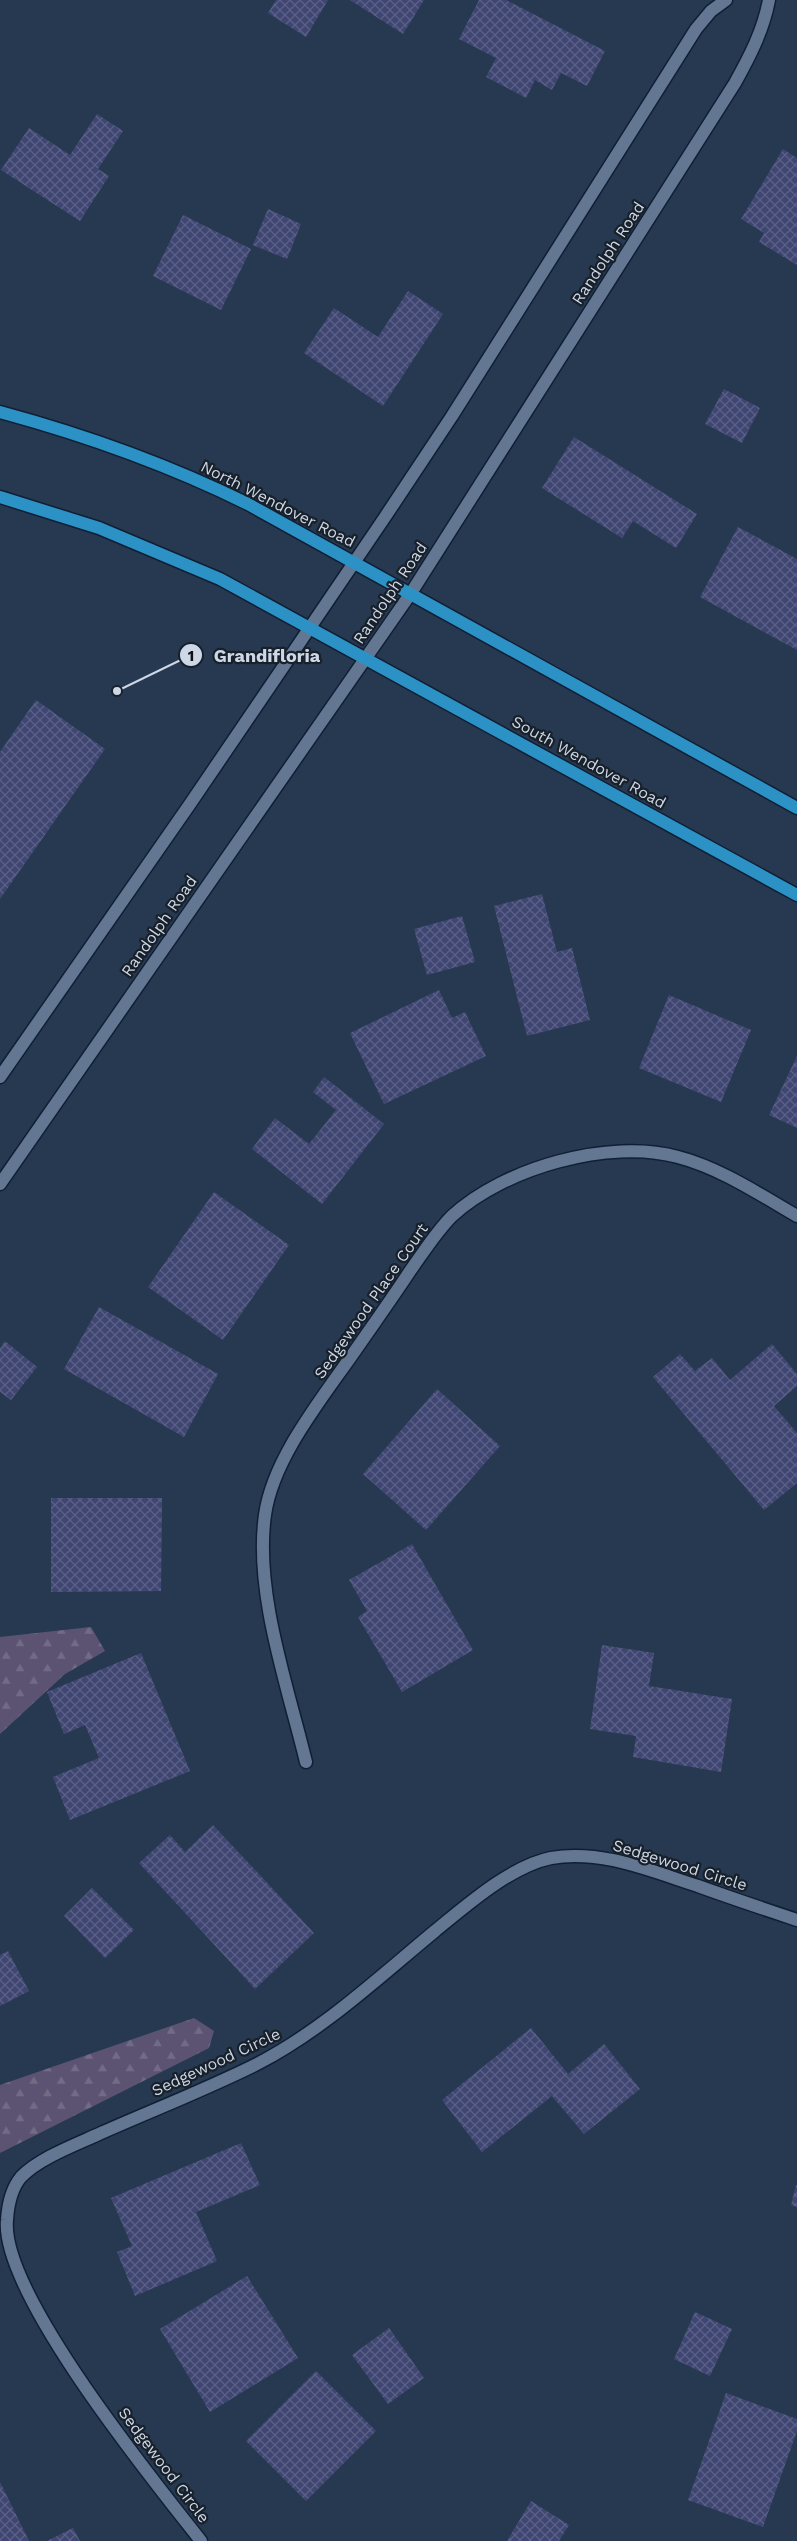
<svg xmlns="http://www.w3.org/2000/svg" width="797" height="2541" viewBox="0 0 797 2541" font-family="'Work Sans',sans-serif">
  <style>
    .forest { fill: url(#forest-firs) }
    .building { fill: url(#building-cross-hatch) }
    .lines { fill: none; stroke-linecap: round; stroke-linejoin: round }
    .street-casing { stroke: #0f1f35; stroke-width: 15 }
    .secondary-casing { stroke: #0f1f35; stroke-width: 15 }
    .primary-casing { stroke: #0f1f35; stroke-width: 15 }
    .street { stroke: #647792; stroke-width: 12 }
    .secondary { stroke: #647792; stroke-width: 12 }
    .primary { stroke: #2c92c5; stroke-width: 12 }
    .labels { text-anchor: middle; dominant-baseline: central; stroke-width: 4.5; stroke-linejoin: round; paint-order: stroke }
    .street-label { font-size: 16px; fill: #cdd7e7; stroke: #18202a }
    .leader { fill: none; stroke: #cdd7e7; stroke-width: 2 }
    .callout-dot { fill: #cdd7e7; stroke: #18202a; stroke-width: 2 }
    .mark-label { font-size: 15px; text-anchor: middle; font-weight: bold; fill: #111 }
    .callout-label { font-size: 18px; text-anchor: middle; font-weight: bold; fill: #cdd7e7; stroke: #18202a; stroke-width: 4.5; stroke-linejoin: round; paint-order: stroke }
  </style>
  <defs>
    <pattern id="forest-firs" width="22" height="20" patternUnits="userSpaceOnUse" patternTransform="scale(1.25)"><rect width="22" height="20" fill="#5c5372"/><path d="M5 1l3.5 6h-7zM16 11l3.5 6h-7z" fill="#726b86"/></pattern>
    <pattern id="building-cross-hatch" width="8" height="8" patternUnits="userSpaceOnUse" patternTransform="scale(1.25)"><rect width="8" height="8" fill="#404672"/><path d="M0 0l8 8M0 8l8-8" fill="none" stroke="#5a6086"/></pattern>
  </defs>
  <rect width="100%" height="100%" fill="#273950"/>
  <!-- forest -->
  <path class="forest" d="M91,1627L105,1651L65,1674L0,1734V1637Z
    M194,2018L214,2031L209,2048L0,2153V2085Z"/>
  <!-- building -->
  <path class="building" d="M276,0H328L306,37L268,13Z
    M350,0H424L403,34Z
    M479,0H506L605,51L587,86L561,73L552,90L535,80L526,98L486,77L496,58L459,39Z
    M97,114L123,131L98,169L109,176L80,221L1,170L29,128L70,155Z
    M783,149L797,158V265L759,242L764,233L741,219Z
    M268,209L301,224L287,259L253,245Z
    M183,215L251,249L221,310L153,276Z
    M408,291L443,314L383,406L304,353L334,308L378,337Z
    M724,389L760,408L742,443L705,424Z
    M574,437L697,514L676,548L633,521L622,538L542,488Z
    M738,527L797,559V650L700,597Z
    M36,700L105,749L0,899V752Z
    M542,894L557,952L572,948L590,1020L527,1036L494,906Z
    M462,916L475,962L427,975L414,929Z
    M439,990L452,1018L465,1012L486,1056L384,1104L350,1033Z
    M669,995L751,1030L721,1102L639,1068Z
    M797,1056V1128L769,1115Z
    M324,1077L384,1124L322,1204L252,1149L275,1118L309,1144L336,1110L313,1092Z
    M214,1192L289,1245L223,1340L148,1287Z
    M99,1307L218,1374L184,1437L64,1369Z
    M5,1341L37,1367L11,1400L0,1392V1348Z
    M772,1344L797,1374V1386L774,1406L797,1433V1483L764,1510L653,1377L680,1354L695,1371L712,1358L730,1380Z
    M437,1389L500,1446L426,1530L363,1474Z
    M51,1498H162L161,1591L51,1592Z
    M412,1544L473,1650L402,1692L358,1617L367,1611L349,1580Z
    M602,1645L654,1653L649,1686L732,1699L721,1772L633,1757L636,1736L590,1729Z
    M141,1653L190,1771L70,1820L53,1777L99,1758L85,1725L64,1734L47,1692Z
    M213,1825L314,1933L255,1989L139,1863L170,1835L185,1852Z
    M92,1888L134,1930L105,1958L64,1916Z
    M8,1951L29,1991L0,2006V1955Z
    M531,2028L568,2074L604,2044L640,2089L584,2134L552,2096L482,2152L442,2100Z
    M241,2143L260,2185L196,2212L217,2261L135,2296L117,2252L132,2246L111,2198Z
    M796,2185H797V2207L791,2205Z
    M247,2276L298,2358L210,2412L160,2329Z
    M695,2312L732,2329L710,2376L674,2359Z
    M389,2328L424,2378L388,2404L352,2355Z
    M316,2371L376,2431L306,2501L246,2441Z
    M726,2393L797,2419V2431L763,2527L688,2500Z
    M0,2482L29,2541H0Z
    M531,2501L569,2525L559,2541H507Z
    M73,2528L80,2541H47Z"/>
  <g class="lines">
    <!-- street casing -->
    <g class="street-casing">
      <path id="street" d="M306,1762C288,1687 254,1592 265,1515C273,1457 324,1396 357,1348C375,1322 393,1297 410,1271C423,1253 436,1232 452,1216C504,1168 609,1138 678,1157C720,1168 759,1194 797,1216
        M201,2541C153,2480 0,2292 7,2220C8,2204 11,2189 21,2177C39,2158 77,2144 101,2133C153,2110 207,2089 257,2064C323,2030 378,1978 435,1931C467,1905 511,1866 551,1858C601,1849 651,1871 698,1886C731,1898 764,1909 797,1920"/>
    </g>
    <!-- secondary casing -->
    <g class="secondary-casing">
      <path id="secondary" d="M0,1077L190,804L385,517L452,416L696,29L711,11L726,0
        M0,1184L411,593L735,83C750,56 763,31 769,0"/>
    </g>
    <!-- primary casing -->
    <g class="primary-casing">
      <path id="primary" d="M0,412C85,435 169,465 248,504L797,808
        M0,497L99,528L220,579L797,895"/>
    </g>
    <!-- street -->
    <use href="#street" class="street"/>
    <!-- secondary -->
    <use href="#secondary" class="secondary"/>
    <!-- primary -->
    <use href="#primary" class="primary"/>
  </g>
  <g class="labels">
    <!-- street labels -->
    <g class="street-label">
      <text transform="translate(608 253) rotate(-57)">Randolph Road</text>
      <text transform="translate(278 504) rotate(27)">North Wendover Road</text>
      <text transform="translate(390 593) rotate(-56)">Randolph Road</text>
      <text transform="translate(589 762) rotate(29)">South Wendover Road</text>
      <text transform="translate(159 926) rotate(-55)">Randolph Road</text>
      <text transform="translate(371 1301) rotate(-55)">Sedgewood Place Court</text>
      <text transform="translate(680 1865) rotate(17)">Sedgewood Circle</text>
      <text transform="translate(216 2062) rotate(-25)">Sedgewood Circle</text>
      <text transform="translate(164 2465) rotate(53)">Sedgewood Circle</text>
    </g>
  </g>
  <!-- callouts -->
  <path class="leader" d="M117 691L191 655"/>
  <g class="callout-dot">
    <circle cx="117" cy="691" r="5"/>
    <circle cx="191" cy="655" r="12"/>
  </g>
  <g class="mark-label">
    <text x="191" y="661">1</text>
  </g>
  <g class="callout-label">
    <text x="267" y="662">Grandifloria</text>
  </g>
</svg>
